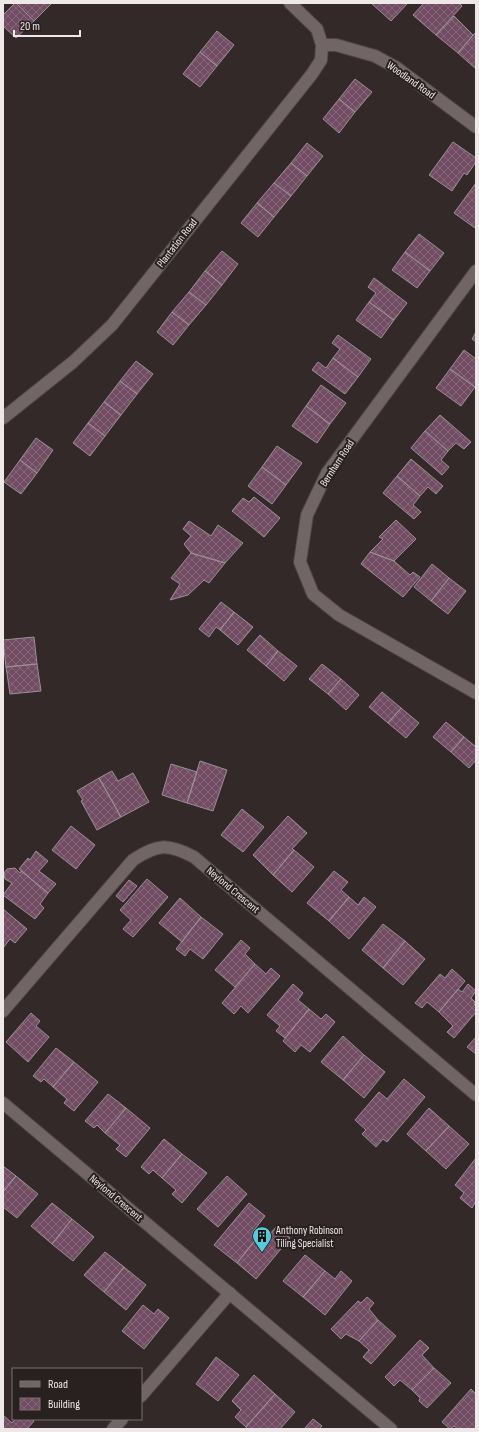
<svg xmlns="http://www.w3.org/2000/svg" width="479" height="1432" viewBox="0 0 479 1432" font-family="'Sofia Sans Condensed',sans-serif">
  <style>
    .building { fill: url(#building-cross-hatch); stroke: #9a9095 }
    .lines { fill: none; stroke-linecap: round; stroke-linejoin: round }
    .street-casing { stroke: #4d4545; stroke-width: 14 }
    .street { stroke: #716566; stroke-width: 12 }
    .labels { text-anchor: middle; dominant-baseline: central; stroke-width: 4; stroke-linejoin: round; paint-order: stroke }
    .street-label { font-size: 11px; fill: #eee8e8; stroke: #292020 }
    .poi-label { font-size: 11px; fill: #eee8e8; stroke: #292020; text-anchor: start }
  </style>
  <defs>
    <pattern id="building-cross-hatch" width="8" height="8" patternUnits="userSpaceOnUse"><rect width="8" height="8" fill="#724c63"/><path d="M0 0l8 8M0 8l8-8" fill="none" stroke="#866679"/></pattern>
  </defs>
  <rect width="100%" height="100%" fill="#332929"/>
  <!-- building -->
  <path class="building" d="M15,3H16L34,21L16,38L3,26V15Z
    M16,3H52L34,21Z
    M371,3H408L391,21Z
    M424,3H459L462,6L436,35L413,15Z
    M454,16L473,35L458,53L436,35Z
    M217,31L234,45L217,66L200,52Z
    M476,32V69L458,53Z
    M200,52L217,66L200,87L183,74Z
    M355,79L372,92L355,112L339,99Z
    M339,99L355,112L339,133L323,119Z
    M453,142L476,158V162L467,175L464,173L452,191L429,175Z
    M307,143L323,156L307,176L291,163Z
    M291,163L307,176L291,196L274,183Z
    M274,183L291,196L274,217L257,203Z
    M476,183V226L475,228L454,213Z
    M257,203L274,217L258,237L241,223Z
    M419,234L444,253L430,271L405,252Z
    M222,251L238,264L222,285L205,271Z
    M405,252L430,271L417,288L392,270Z
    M205,271L222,285L206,305L189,292Z
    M374,278L407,303L394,320L369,302L376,293L368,287Z
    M189,292L206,305L189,325L172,312Z
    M369,302L394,320L381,338L356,320Z
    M172,312L189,325L173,345L157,332Z
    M476,332V342L472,339Z
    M338,335L371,359L358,377L333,358L340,349L332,343Z
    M464,350L476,359V386L475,387L450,369Z
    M333,358L358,377L345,394L312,370L318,362L326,368Z
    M136,361L153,374L137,394L120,381Z
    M450,369L475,387L461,406L436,388Z
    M120,381L137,394L121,415L104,402Z
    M321,385L346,403L330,424L306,406Z
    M104,402L121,415L105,436L88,423Z
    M306,406L330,424L317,443L292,426Z
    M440,415L471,442L464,449L456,443L448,451L425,431Z
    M88,423L105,436L90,456L73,443Z
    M425,431L448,451L441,460L449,467L442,475L411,448Z
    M36,438L53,450L37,473L20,460Z
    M277,446L302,463L286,485L262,467Z
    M411,459L443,486L436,494L428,487L420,496L397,476Z
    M20,460L37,473L21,494L4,482Z
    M262,467L286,485L272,504L248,486Z
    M397,476L420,496L413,505L421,512L414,519L383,493Z
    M254,497L280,518L264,537L232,511L243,498L249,502Z
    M396,520L416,539L394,561L370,552L383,539L379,537Z
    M189,521L211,536L218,525L243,543L225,563L191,553L184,544L191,536L183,529Z
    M370,552L394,561L410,575L413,572L420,577L403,597L361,564Z
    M191,553L225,563L209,583L204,580L188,595L170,600L180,584L171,578Z
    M432,564L449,578L431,601L414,587Z
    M449,578L466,591L448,614L431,601Z
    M221,602L234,612L220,630L216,627L209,637L199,629Z
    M234,612L253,627L238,645L220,630Z
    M260,635L278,651L266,666L247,650Z
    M34,637L37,664L6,667L3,640Z
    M278,651L297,666L284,681L266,666Z
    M37,664L41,691L10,694L6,667Z
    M322,664L341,679L328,694L309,679Z
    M341,679L359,695L346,710L328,694Z
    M382,692L401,708L388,723L369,707Z
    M401,708L419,723L406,738L388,723Z
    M446,722L464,737L451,752L433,737Z
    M464,737L476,747V760L469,768L451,752Z
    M200,761L227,770L213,811L187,803Z
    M171,764L197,772L187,803L162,795Z
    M112,771L118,781L133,773L149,802L121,817L99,778Z
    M99,778L121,817L97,830L81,801L83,800L77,791Z
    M242,809L264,827L243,852L221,835Z
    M288,816L307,833L292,849L294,850L273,875L253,855Z
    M71,826L95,845L76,869L52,850Z
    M294,850L314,867L292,892L273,875Z
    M36,851L48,861L39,871L56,884L48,893L19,869L28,858L30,860Z
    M15,868L20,873L21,871L48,893L40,904L44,908L35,919L3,895L12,883L5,879L4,873L7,869Z
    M334,871L348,882L341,890L349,897L329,921L307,903Z
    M147,879L168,897L133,937L123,929L131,920L120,910Z
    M129,880L137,886L123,902L116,896Z
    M349,897L358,905L364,897L376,907L349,939L329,921Z
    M180,898L201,917L182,942L159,923Z
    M3,909L27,929L15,943L10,939L3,948Z
    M201,917L223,934L203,959L190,949L185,956L176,949Z
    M383,924L405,941L383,968L362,950Z
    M241,940L250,948L245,954L255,964L235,987L215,970Z
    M405,941L425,959L403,985L383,968Z
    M255,964L266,974L271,968L280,976L248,1013L241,1006L234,1014L222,1003Z
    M452,969L465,981L439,1012L427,1002L422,1008L415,1003L440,974L445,978Z
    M293,984L303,993L298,1000L309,1009L285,1038L276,1031L280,1026L267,1015Z
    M468,984L476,991L471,998L475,1002L474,1004L476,1006V1012L454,1038L447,1032L453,1026L439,1012L458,989L462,992Z
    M309,1009L321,1019L326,1014L335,1022L310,1052L301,1045L295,1052L283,1041Z
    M31,1013L40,1021L36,1026L49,1037L28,1062L6,1042Z
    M343,1036L364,1055L343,1080L321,1062Z
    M476,1037V1054L467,1047Z
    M56,1048L74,1062L53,1087L44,1079L41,1082L33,1076Z
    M364,1055L385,1072L364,1098L343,1080Z
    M74,1062L98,1082L74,1111L64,1103L67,1099L53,1087Z
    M404,1079L425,1097L387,1142L383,1139L376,1147L362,1134L366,1130L355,1120L379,1092L387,1099Z
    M108,1094L126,1108L105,1133L97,1125L94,1128L85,1121Z
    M126,1108L150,1128L126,1157L116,1149L120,1145L105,1133Z
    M429,1108L449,1126L426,1151L407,1134Z
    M449,1126L469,1144L446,1169L426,1151Z
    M164,1139L182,1154L162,1178L153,1170L149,1174L141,1167Z
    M182,1154L207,1173L182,1203L172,1194L176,1190L162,1178Z
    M476,1158V1201L472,1208L460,1198L464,1193L455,1185Z
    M3,1166L16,1176L3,1192Z
    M16,1176L38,1194L17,1218L3,1207V1192Z
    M227,1176L247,1194L218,1227L197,1209Z
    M52,1203L72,1219L52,1244L31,1226Z
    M249,1203L265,1216L252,1233L257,1238L237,1263L214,1245Z
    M72,1219L94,1237L73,1261L52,1244Z
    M276,1227L290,1238L256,1279L237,1263L257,1238L263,1242Z
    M105,1252L124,1267L104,1292L84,1275Z
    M305,1255L325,1271L303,1297L283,1281Z
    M124,1267L146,1285L126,1310L104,1292Z
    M325,1271L335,1279L341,1271L352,1281L325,1315L303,1297Z
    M367,1297L374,1303L369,1309L378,1320L359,1341L346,1334L341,1339L331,1329L358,1301L361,1303Z
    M143,1305L154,1314L158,1309L169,1318L144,1349L122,1331Z
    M378,1320L396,1336L371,1364L363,1357L369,1350L359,1341Z
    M420,1340L429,1348L422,1355L434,1368L412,1390L400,1380L394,1386L385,1377Z
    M216,1357L239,1375L218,1401L196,1384Z
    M434,1368L451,1383L427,1408L419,1401L420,1398L412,1390Z
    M254,1375L275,1394L246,1427L235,1417L241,1410L232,1401Z
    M471,1389L476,1394V1427L474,1429H458L454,1426L450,1429L442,1422Z
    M275,1394L295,1412L280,1429H248L246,1427Z
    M3,1415L12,1423L15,1419H31L34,1421L27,1429H3Z
    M313,1419L322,1426L319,1429H304Z"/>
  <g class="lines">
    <!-- street casing -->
    <g class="street-casing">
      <path id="street" d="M290,3L317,29L322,45H336L375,56L397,68L476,127
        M476,271L327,473L307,515L300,562L313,594L339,615L476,693
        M3,418L73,362L112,325L312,74L321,60L322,45
        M3,1011L133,860C157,844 168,843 194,857L476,1095
        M3,1103L391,1429
        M141,1396L230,1293
        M113,1429L122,1419"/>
    </g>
    <!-- street -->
    <use href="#street" class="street"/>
  </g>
  <!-- icons -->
  <defs>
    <g id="building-pin" transform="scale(1)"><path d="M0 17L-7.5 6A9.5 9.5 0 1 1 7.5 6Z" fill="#53cbda" stroke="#292020"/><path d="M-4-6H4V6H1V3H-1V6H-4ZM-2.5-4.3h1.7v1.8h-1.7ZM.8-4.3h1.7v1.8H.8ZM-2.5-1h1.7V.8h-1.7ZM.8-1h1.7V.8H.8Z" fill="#111"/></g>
  </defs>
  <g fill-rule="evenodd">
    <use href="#building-pin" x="262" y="1236"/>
  </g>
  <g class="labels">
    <!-- street labels -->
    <g class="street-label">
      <text transform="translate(411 80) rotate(35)">Woodland Road</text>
      <text transform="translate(177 243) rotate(-52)">Plantation Road</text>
      <text transform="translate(337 463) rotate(-57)">Bernham Road</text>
      <text transform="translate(233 890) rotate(40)">Neylond Crescent</text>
      <text transform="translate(116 1198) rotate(40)">Neylond Crescent</text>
    </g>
    <!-- poi labels -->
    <g class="poi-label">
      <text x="276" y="1230">Anthony Robinson<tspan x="276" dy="13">Tiling Specialist</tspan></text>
    </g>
  </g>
  <!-- border -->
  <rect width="479" height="1432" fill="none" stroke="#eee8e8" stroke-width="8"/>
  <!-- legend -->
  <rect x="12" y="1368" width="130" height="52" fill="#292020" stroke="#787070"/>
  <rect x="20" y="1381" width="20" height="6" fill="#716566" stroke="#787070"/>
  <text x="48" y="1388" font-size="12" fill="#eee8e8">Road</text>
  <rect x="20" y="1398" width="20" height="12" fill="url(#building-cross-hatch)" stroke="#787070"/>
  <text x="48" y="1408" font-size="12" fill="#eee8e8">Building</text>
  <!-- scale -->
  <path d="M14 30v6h66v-6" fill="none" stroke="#eee8e8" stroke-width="2"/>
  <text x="20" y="30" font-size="12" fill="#eee8e8" stroke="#292020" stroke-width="3" paint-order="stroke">20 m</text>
</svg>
